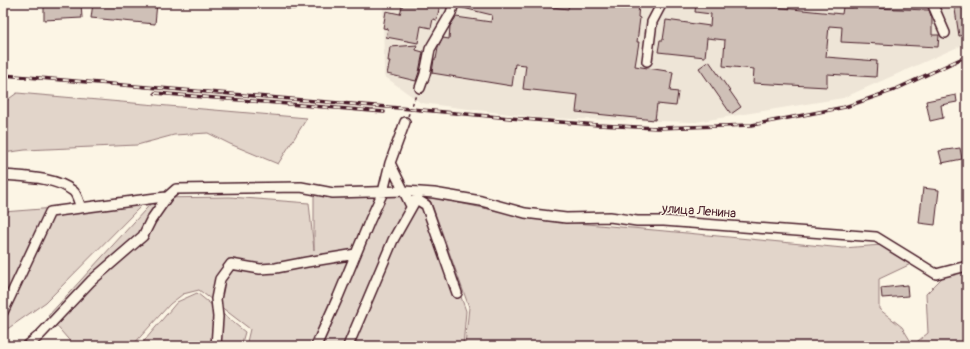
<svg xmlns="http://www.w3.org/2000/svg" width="970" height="349" viewBox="0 0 970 349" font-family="Pangolin,sans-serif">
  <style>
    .built { fill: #eee5d7 }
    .green { fill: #e2d5ca; stroke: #967a7a }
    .building { fill: #cfc0b7; stroke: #4a1f2b }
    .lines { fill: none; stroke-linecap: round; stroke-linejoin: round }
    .minor-casing { stroke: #4a1f2b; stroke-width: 12 }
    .path { stroke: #4a1f2b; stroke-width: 1.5; stroke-dasharray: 3 3; stroke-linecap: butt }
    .minor { stroke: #fcf5e5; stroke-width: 9 }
    .rail-casing { stroke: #4a1f2b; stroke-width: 3.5 }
    .rail { stroke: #fcf5e5; stroke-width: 2; stroke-dasharray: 6; stroke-linecap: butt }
    .labels { text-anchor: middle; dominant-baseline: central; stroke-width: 3; stroke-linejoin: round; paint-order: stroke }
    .street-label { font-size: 13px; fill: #4a1f2b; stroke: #fcf5e5 }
  </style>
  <rect width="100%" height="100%" fill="#fcf5e5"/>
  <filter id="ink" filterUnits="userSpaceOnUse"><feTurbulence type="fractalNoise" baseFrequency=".025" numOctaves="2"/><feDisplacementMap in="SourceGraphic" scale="8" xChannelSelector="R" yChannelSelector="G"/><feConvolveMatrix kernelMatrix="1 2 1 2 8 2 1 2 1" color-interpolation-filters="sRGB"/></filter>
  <g filter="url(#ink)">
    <!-- built -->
    <path class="built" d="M383,3H967V43L843,98L696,122L541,118L421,103L384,76Z"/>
    <!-- green -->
    <path class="green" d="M17,93L307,118L278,164L230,144L208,133L174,135L137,145L25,150L3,153V103Z
      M360,187L414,194L543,220L676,232L843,248L882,245L913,263L879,279V309L902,327L913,345L928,333L926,294L948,272L967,266V346H465L469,307L431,202L426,198L466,311L463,346H246L250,329L199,290L183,294L170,304L132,346H74L48,316L156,198L230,197L309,203L314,250V189Z
      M146,201L46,302L3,332V212Z
      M197,293L245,332L241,346H140L177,302Z"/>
    <!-- building -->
    <path class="building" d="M44,3H81L82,18L44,20Z
      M93,3H157L155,24L91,18Z
      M286,3H295V9H286Z
      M403,3H440L437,20L433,19L431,28L421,26L418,43L386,37L388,29L383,28L386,11L400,14Z
      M460,3H519L568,9L569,3H639L638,17L640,18L637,42H639L635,66L673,72L670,91L678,92L676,106L657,104L655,120L576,112L578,95L523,89L526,65L515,64L512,86L432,73L434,59H436L438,48L443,38L449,39L450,26L456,17L491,22L492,15L459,7Z
      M696,3H733L842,14L843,7L929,10L932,19V35H939L938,47L841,42L842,27L829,26L826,57L877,61L876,77L827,74V87L753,83L754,69L723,66L725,40L707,38L705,57L658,52L660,40H663L666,20L710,26L711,14L695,12Z
      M954,3H967V35L959,36Z
      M417,45L416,50L423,52L419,72L416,81L387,74L390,61H388L390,47Z
      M709,61L741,107L731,114L699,68Z
      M956,95L957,102L941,105L943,118L930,121L926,101Z
      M960,148L962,159L942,163L939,151Z
      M923,188L939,190L935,225L919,223Z
      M907,285L908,296L882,298L881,288Z"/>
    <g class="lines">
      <!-- minor casing -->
      <g class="minor-casing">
        <path id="minor" d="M932,3L945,33
          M647,61L652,22L662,3
          M420,88L425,74L430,49L451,13L454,3
          M390,163L411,206
          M3,175C25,177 55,177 73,191C77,194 79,203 81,208
          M420,192L434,193L481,201L525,213L566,218L610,217L637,221H664L876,237L936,274L967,266
          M416,199L426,205L457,293
          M3,312L50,212L156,198L167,197
          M27,346L40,335L91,281L143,236L151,220L167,197L176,189L301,187L333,193L404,191L420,192L393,240L348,346
          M216,346L218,317L216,299L220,279L231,264L260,269L276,268L307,262L356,254
          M316,346L338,297L370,220L383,192L390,163L405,122"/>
      </g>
      <!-- path -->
      <path class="path" d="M408,116L416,95"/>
      <!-- minor -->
      <use href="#minor" class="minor"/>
      <!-- rail casing -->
      <g class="rail-casing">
        <path id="rail" d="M3,75L411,109L510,118L598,125L657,128L752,125L845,107L894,90L967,56
          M155,93L384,112"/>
      </g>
      <!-- rail -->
      <use href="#rail" class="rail"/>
    </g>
  </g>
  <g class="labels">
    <!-- street labels -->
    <g class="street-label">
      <text transform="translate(699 211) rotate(4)">улица Ленина</text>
    </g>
  </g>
  <!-- margin -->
  <rect width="970" height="349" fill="none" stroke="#fcf5e5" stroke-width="16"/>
  <rect x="8" y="8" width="954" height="333" fill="none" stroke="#4a1f2b" stroke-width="1.5" filter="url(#ink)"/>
</svg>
